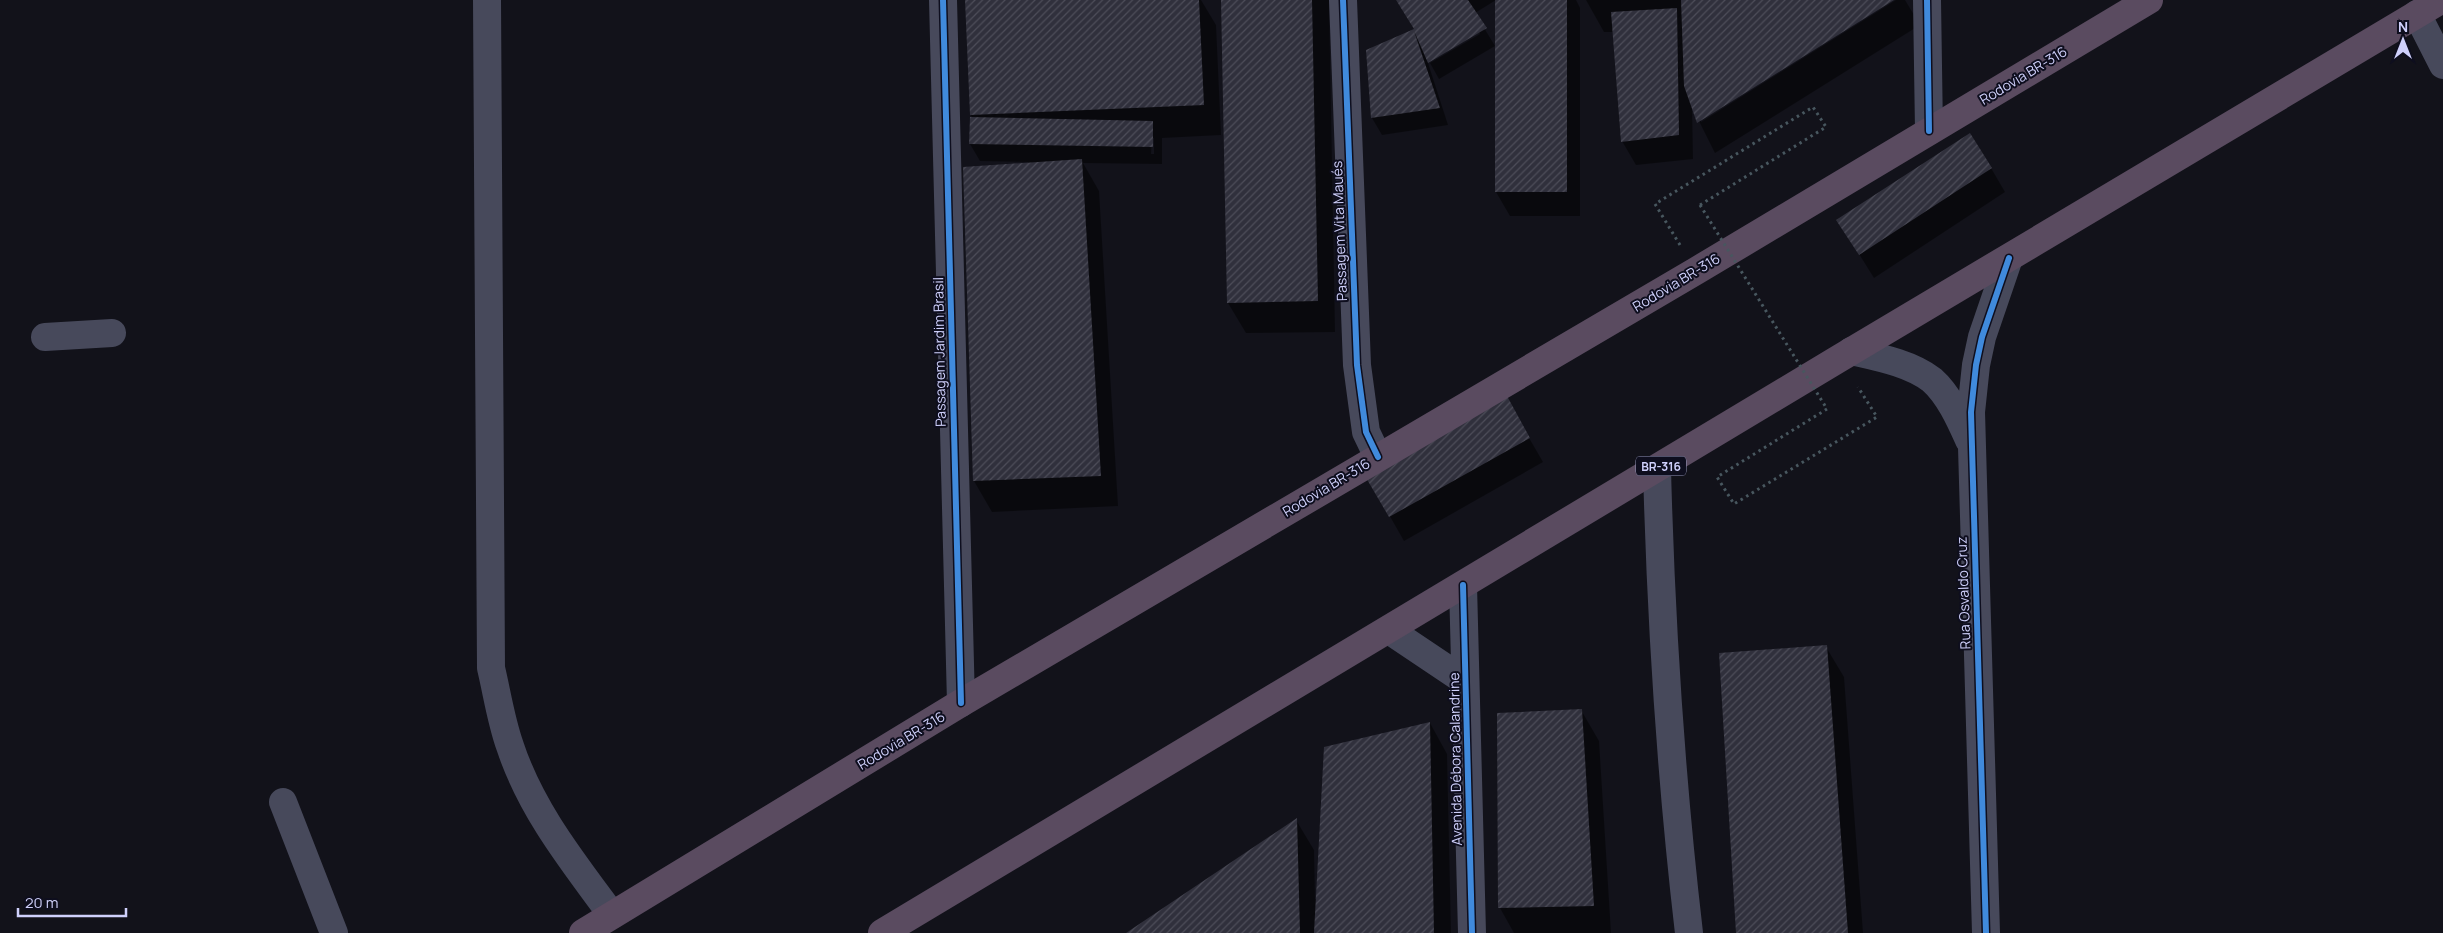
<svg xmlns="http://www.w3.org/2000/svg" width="2443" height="933" viewBox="0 0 2443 933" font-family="Manrope,sans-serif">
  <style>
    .shadow { fill: #0007; fill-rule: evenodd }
    .building { fill: url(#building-hatch) }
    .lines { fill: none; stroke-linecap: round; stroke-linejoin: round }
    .path { stroke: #48575f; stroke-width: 3; stroke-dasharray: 2.5 4; stroke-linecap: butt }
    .minor { stroke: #47495b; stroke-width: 28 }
    .highway { stroke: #5a4b60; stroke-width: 28 }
    .path-bridge { stroke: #48575f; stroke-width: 3; stroke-dasharray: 2.5 4; stroke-linecap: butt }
    .cycleway-casing { stroke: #0e0e1e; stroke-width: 9 }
    .cycleway { stroke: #408adc; stroke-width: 6 }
    .labels { text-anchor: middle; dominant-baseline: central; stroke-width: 4; stroke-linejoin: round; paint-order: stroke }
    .shield { fill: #0e0e1e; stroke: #9596b9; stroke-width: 1 }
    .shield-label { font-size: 12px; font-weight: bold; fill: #cfd0fb }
    .street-label { font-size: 14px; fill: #cfd0fb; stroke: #0e0e1e }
  </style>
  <defs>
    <pattern id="building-hatch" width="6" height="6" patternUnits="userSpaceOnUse" patternTransform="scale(1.25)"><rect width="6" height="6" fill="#30303c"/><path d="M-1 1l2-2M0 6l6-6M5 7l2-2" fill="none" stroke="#4d4d59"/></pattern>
  </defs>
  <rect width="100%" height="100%" fill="#12121a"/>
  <!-- shadow -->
  <path class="shadow" d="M966,0H1201L1216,25L1221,135L1162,138V164L1083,163L1099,191L1118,506L992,512L974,481L965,168L1028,164V162L980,161L970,144L971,119H973L971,115ZM1152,138H1154V154H1151Z
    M1222,0H1329L1335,332L1246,333L1228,303Z
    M1396,0H1496L1475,13L1495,46L1439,79L1430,63L1480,34L1479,32L1428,63L1448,125L1382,135L1372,118L1367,51L1415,30Z
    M1496,0H1576L1580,8V216H1510L1496,192Z
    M1586,0H1892L1701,119V122L1896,0H1905L1920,25L1715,153L1692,107L1693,159L1636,165L1622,141L1614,32H1604Z
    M1991,168L2005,192L1874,278L1838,220Z
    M1506,398L1543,462L1404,541L1367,476Z
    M1826,647L1844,677L1863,933H1737Z
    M1581,710L1599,741L1611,933H1514L1500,908Z
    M1430,723L1447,754L1451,933H1128L1296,820L1314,850L1315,899H1317Z"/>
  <!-- building -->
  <path class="building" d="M965,0H1199L1204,105L970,115Z
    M1221,0H1312L1318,301L1227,303Z
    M1396,0H1468L1487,28L1428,63L1414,31L1440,108L1371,118L1366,50L1414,29Z
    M1495,0H1567V192H1495Z
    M1681,0H1894L1697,123L1684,86Z
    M1677,8L1679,135L1621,142L1611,12Z
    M970,117L1153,121V147L969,144Z
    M1970,133L1992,168L1859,255L1836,220Z
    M1082,159L1101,476L973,481L963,167Z
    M1507,396L1530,438L1389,517L1365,476Z
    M1827,645L1848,933H1736L1719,653Z
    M1582,709L1594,906L1498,908L1497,713Z
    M1430,722L1434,933H1314L1324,747Z
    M1297,818L1300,933H1126Z"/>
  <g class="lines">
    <!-- path -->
    <path class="path" d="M1680,245L1655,204L1813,107L1826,127L1700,205
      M1827,409L1717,477L1734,504L1877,417L1858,387"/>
    <!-- minor -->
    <path class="minor" d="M487,0L491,668C497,693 501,721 510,746C531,810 573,862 612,915
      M943,0L961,703
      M1343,0L1357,365L1366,432L1378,457
      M1927,0L1929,131
      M2417,14L2443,65
      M45,337L112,333
      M1851,351C1877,357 1910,363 1932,380C1949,395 1960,420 1969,440
      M1657,469C1661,624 1671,779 1689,933
      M1463,585L1472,933
      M1389,630L1465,681
      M283,802L334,933
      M1986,933L1971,412L1976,365L1982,337L2009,258"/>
    <!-- highway -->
    <path class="highway" d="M583,933L961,703L1696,271L2149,0
      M882,933L1840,358L2441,0"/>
    <!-- path-bridge -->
    <path class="path-bridge" d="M1700,205L1827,409"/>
    <!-- cycleway casing -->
    <g class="cycleway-casing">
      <path id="cycleway" d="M943,0L961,703
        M1343,0L1357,365L1366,432L1378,457
        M1927,0L1929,131
        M1463,585L1472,933
        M1986,933L1971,412L1976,365L1982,337L2009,258"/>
    </g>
    <!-- cycleway -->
    <use href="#cycleway" class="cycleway"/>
  </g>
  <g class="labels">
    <!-- shield labels -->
    <rect class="shield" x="1636" y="456.5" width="50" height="19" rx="4"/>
    <g class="shield-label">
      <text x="1661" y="466">BR-316</text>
    </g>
    <!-- street labels -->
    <g class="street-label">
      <text transform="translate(2023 75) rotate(-31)">Rodovia BR-316</text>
      <text transform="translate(1339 231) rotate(-92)">Passagem Vita Maués</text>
      <text transform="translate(1676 282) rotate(-31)">Rodovia BR-316</text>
      <text transform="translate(939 352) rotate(-91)">Passagem Jardim Brasil</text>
      <text transform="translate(1326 487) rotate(-31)">Rodovia BR-316</text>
      <text transform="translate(1963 593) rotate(-92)">Rua Osvaldo Cruz</text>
      <text transform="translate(901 740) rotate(-31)">Rodovia BR-316</text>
      <text transform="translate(1455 759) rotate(-91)">Avenida Débora Calandrine</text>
    </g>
  </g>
  <!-- north arrow -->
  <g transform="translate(2403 40)" stroke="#0e0e1e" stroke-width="4" paint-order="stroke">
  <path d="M0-4L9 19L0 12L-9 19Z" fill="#cfd0fb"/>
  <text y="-8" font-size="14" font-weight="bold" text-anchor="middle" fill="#cfd0fb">N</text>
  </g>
  <!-- scale -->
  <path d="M18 908v8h108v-8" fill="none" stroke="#cfd0fb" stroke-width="2.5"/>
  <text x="25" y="908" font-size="15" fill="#cfd0fb" stroke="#0e0e1e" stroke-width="4" paint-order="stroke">20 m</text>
</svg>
